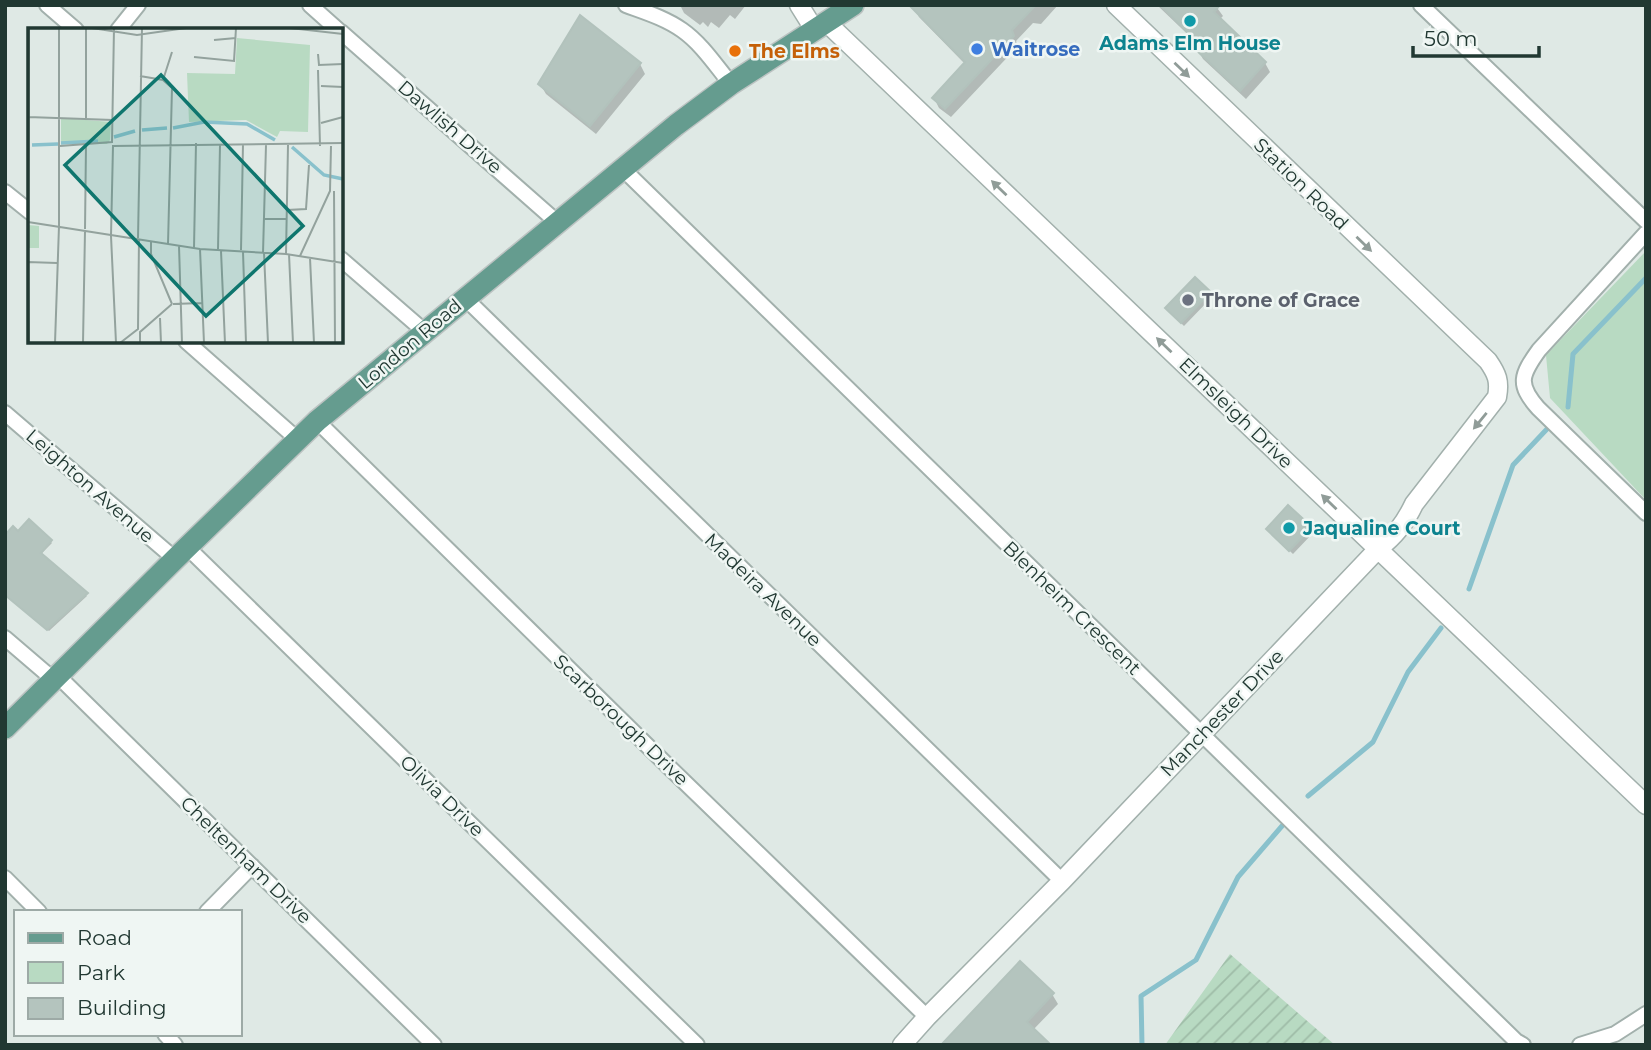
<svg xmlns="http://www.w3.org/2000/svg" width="1651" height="1050" viewBox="0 0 1651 1050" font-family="Montserrat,sans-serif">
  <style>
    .park { fill: #b8dac2 }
    .garden { fill: url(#garden-furrows) }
    .shadow { fill: #0003 }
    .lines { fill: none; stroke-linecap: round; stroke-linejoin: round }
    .stream { stroke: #89c1cc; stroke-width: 5 }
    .building { fill: #b4c4be; stroke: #b2c2bc; stroke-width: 2 }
    .minor-casing { stroke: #a2b0ac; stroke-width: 18 }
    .tertiary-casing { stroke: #a2b0ac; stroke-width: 21 }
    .primary-casing { stroke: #bcc3c2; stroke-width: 24 }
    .minor { stroke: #fff; stroke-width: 14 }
    .tertiary { stroke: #fff; stroke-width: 18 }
    .primary { stroke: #659c8f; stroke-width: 21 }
    .oneway { fill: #909c98 }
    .culture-dot { fill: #0f9aa8; stroke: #eff6f3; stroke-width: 2.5 }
    .shop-dot { fill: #3f7fe0; stroke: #eff6f3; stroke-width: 2.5 }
    .food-dot { fill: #e8710a; stroke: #eff6f3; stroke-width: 2.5 }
    .worship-dot { fill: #6b7280; stroke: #eff6f3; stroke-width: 2.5 }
    .labels { text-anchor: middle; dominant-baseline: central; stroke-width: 5; stroke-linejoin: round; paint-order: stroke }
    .culture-label { font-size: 19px; font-weight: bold; fill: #0d838f; stroke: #eff6f3 }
    .shop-label { font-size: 19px; font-weight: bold; fill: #366cbe; stroke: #eff6f3; text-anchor: start }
    .food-label { font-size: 19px; font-weight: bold; fill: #c56008; stroke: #eff6f3; text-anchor: start }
    .street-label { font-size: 19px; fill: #213832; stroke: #eff6f3 }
    .worship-label { font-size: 19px; font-weight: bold; fill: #5b616d; stroke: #eff6f3; text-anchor: start }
    .inset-river { fill: none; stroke: #89c1cc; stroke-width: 3.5 }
    .inset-road { fill: none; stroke: #93a29d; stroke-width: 2 }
    .view { fill: #0f766e; fill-opacity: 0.15; stroke: #0f766e; stroke-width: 3.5 }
    .inset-edge { fill: none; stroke: #213832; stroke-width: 3.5 }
  </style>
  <defs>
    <pattern id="garden-furrows" width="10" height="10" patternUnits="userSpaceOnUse" patternTransform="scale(1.75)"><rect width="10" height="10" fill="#b8dac2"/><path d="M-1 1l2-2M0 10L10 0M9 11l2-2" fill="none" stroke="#9ebca7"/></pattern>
  </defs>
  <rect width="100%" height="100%" fill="#dfe9e5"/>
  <!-- park -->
  <path class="park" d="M1646,251V500L1550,398L1546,355Z"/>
  <!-- garden -->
  <path class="garden" d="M1230,954L1335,1045H1165Z"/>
  <!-- shadow -->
  <path class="shadow" d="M680,5H746L735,19L730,15L719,28L711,22L708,27L703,22L700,25L684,13Z
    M916,5H1058L1041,24L1033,23L1016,41L1018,46L951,117L939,108L934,98L965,64L919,17L914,8Z
    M1157,5H1215L1223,16L1219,20L1265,63L1270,72L1246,99L1203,59L1198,50L1201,47Z
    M640,64L645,74L596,134L546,94L540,84Z
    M1210,293L1212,297L1184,326L1170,312Z
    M29,521L52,543L40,555L87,596L49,631L5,594L18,534Z
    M1310,528L1313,533L1293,554L1271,533Z
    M1052,994L1058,1004L1033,1030L945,1045Z"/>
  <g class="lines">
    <!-- stream -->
    <path class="stream" d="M1568,407L1573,354L1646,278
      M1469,589L1513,465L1547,429
      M1308,796L1373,742L1408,672L1441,628
      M1142,1045L1141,996L1196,960L1238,877L1282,826"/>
  </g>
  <!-- building -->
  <path class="building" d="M909,5H1036L1012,30L1014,36L945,109L932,98L965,62Z
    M1160,5H1220L1214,12L1266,62L1240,91L1196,50L1200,45Z
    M580,15L641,63L590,126L538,84Z
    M1195,277L1211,292L1181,323L1165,308Z
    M1288,505L1312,527L1289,551L1266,529Z
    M29,519L52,540L41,553L88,593L47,630L5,595V535L13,526L18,531Z
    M1020,961L1054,993L1027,1022L1051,1045H941Z"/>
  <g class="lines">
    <!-- minor casing -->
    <g class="minor-casing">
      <path id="minor" d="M47,5L76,30
        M310,5L338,30
        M626,5C645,12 665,18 682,30C702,44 716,66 731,84
        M1421,5L1646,221
        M118,30L138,5
        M341,32L558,223
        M623,169L1516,1041L1523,1045
        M5,192L30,212
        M1646,233L1539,350C1521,375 1517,384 1538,408L1646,513
        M341,259L424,331
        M465,298L1062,881
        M186,341L297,439
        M5,413L175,559
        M317,421L669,767L927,1017
        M187,547L697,1045
        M5,638L54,680
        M58,676L434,1045
        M5,878L39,912
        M207,912L252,866
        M165,1034L175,1045
        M1580,1045L1615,1034L1646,1014"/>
    </g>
    <!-- tertiary casing -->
    <g class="tertiary-casing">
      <path id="tertiary" d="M799,5L814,29
        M826,22L1646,805
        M902,1045L927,1017L1062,881L1378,549C1395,536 1405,523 1414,504L1497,397C1500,381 1497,374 1488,361L1116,5"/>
    </g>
    <!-- primary casing -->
    <g class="primary-casing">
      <path id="primary" d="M5,728L175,559L317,421L676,125L731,84L853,5"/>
    </g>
    <!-- minor -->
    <use href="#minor" class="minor"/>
    <!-- tertiary -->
    <use href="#tertiary" class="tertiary"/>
    <!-- primary -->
    <use href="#primary" class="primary"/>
  </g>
  <!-- one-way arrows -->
  <defs><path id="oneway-solid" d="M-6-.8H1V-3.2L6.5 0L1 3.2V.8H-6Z" transform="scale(1.75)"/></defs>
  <g class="oneway">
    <use href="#oneway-solid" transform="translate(1182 70) rotate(44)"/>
    <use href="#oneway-solid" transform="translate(999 188) rotate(-136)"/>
    <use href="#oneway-solid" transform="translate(1364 244) rotate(44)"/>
    <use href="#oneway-solid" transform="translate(1164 345) rotate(-136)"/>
    <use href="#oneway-solid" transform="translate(1480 421) rotate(129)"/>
    <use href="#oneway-solid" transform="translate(1329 502) rotate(-136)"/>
  </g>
  <!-- markers -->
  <g class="culture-dot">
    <circle cx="1190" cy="21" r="7"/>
    <circle cx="1289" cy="528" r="7"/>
  </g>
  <circle class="shop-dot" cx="977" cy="49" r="7"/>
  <circle class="food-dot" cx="735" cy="51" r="7"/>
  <circle class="worship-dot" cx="1188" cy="300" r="7"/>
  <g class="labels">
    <!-- culture labels -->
    <g class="culture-label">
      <text x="1190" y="43">Adams Elm House</text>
      <text x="1303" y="528" text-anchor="start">Jaqualine Court</text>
    </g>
    <!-- shop labels -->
    <g class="shop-label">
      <text x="991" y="49">Waitrose</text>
    </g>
    <!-- food labels -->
    <g class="food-label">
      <text x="749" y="51">The Elms</text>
    </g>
    <!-- street labels -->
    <g class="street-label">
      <text transform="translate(450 127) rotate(41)">Dawlish Drive</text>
      <text transform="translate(1301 184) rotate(44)">Station Road</text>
      <text transform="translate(410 344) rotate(-40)">London Road</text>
      <text transform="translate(1236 413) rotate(44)">Elmsleigh Drive</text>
      <text transform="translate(90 486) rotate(41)">Leighton Avenue</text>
      <text transform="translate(763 590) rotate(44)">Madeira Avenue</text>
      <text transform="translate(1072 608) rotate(44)">Blenheim Crescent</text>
      <text transform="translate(1222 713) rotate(-46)">Manchester Drive</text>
      <text transform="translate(621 720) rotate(44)">Scarborough Drive</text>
      <text transform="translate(442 796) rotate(44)">Olivia Drive</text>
      <text transform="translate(246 860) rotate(44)">Cheltenham Drive</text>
    </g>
    <!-- worship labels -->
    <g class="worship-label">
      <text x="1202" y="300">Throne of Grace</text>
    </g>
  </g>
  <!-- overview -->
  <g transform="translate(28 28)">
    <rect width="315" height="315" fill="#dfe9e5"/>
    <path d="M0,197L11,198V220H0Z" fill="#b8dac2"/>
    <path d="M33,90L83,94L82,112L79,116H33Z" fill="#b8dac2"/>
    <path d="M209,10L282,17L280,104L252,103L249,109L218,92L161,94L159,45L207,46Z" fill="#b8dac2"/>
    <path class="inset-river" d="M145,100L176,94L219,96L247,112M114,102L139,100M86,109L107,103M33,115L70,113M4,117L30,116M264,119L296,147L315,151"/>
    <path class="inset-road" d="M64,0L109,7L158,0M91,0H129M262,0L315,6M186,12L208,10M290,26L291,37L315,36M166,29L206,33L208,0M290,42L292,118M112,48L135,52L144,60L140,216M135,52L144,24M293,58L315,59M0,89L85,92M58,90V0M293,95L315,89M32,118L84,114L86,0M306,163L307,315M259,182L278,181L281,137M0,191L1,0M236,191H259M0,194L172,221L258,226L315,235M31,198V0M57,201L58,117M110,210L114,0M123,214V226L144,276M151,218L154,315M166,220L168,115M172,221L176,315M190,221L192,117M213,222L215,116M193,223L197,315M215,224L218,315M235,225L238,117M236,225L240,315M258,226L260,117M261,226L265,315M272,228L302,163L303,118M282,230L286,315M145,276L174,275M132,290L133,315M1,315L0,234L29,235M27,315L31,198M55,315L57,203M88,315L83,208L85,118L315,115M92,315L110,301L111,211M112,315V304L144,276"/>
    <path class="view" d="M133,47L275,198L178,288L37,137Z"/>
    <rect width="315" height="315" class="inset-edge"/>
  </g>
  <!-- border -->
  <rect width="1651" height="1050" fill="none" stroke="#213832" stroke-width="14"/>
  <!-- legend -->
  <rect x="14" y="910" width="228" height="126" fill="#eff6f3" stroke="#9daaa6" stroke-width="2"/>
  <rect x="28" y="933" width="35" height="10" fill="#659c8f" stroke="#9daaa6" stroke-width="2"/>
  <text x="77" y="945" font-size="21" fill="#213832">Road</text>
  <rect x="28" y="962" width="35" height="21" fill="#b8dac2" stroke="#9daaa6" stroke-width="2"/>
  <text x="77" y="980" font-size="21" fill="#213832">Park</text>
  <rect x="28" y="998" width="35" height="21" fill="#b4c4be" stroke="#9daaa6" stroke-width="2"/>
  <text x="77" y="1015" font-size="21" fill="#213832">Building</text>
  <!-- scale -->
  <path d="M1413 46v10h126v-10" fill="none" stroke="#213832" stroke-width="3.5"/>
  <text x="1424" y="46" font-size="21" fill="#213832" stroke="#eff6f3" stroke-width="5" paint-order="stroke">50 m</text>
</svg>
